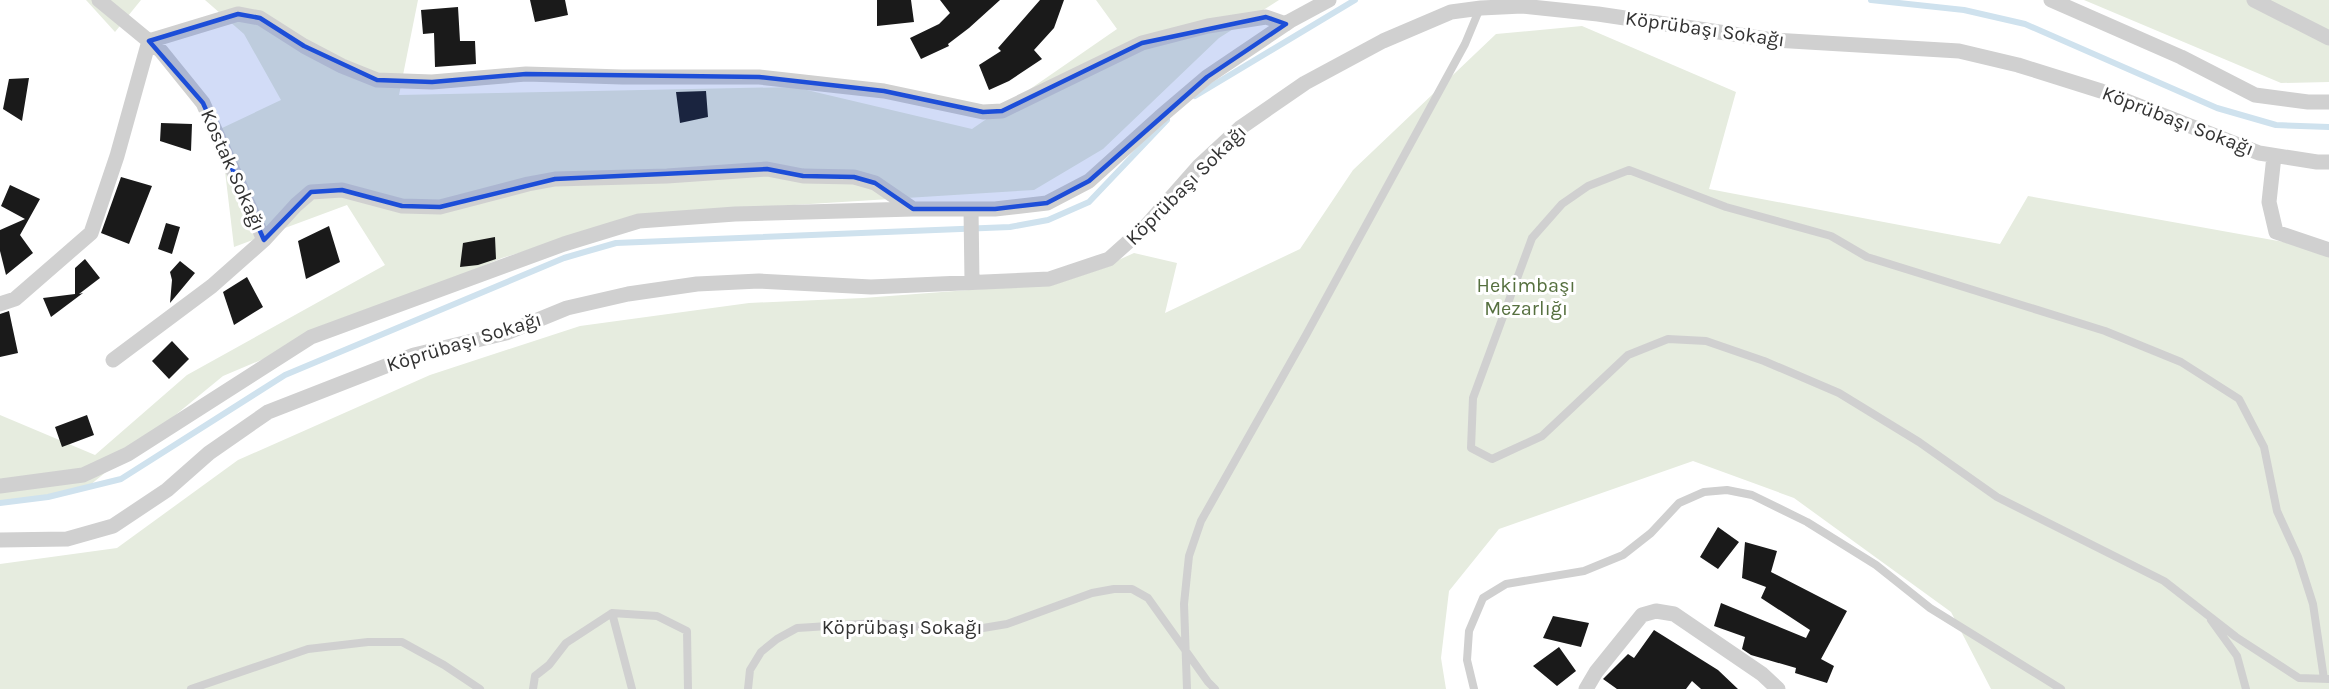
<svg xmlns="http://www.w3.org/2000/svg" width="2329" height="689" viewBox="0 0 2329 689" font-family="Karla,sans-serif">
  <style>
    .green { fill: #e6ecdf }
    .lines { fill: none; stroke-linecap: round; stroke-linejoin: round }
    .stream { stroke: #cfe2ee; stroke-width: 6 }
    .building { fill: #1a1a1a }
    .lane { stroke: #d0d0d0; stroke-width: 8 }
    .street { stroke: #d0d0d0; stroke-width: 15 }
    .marked { fill: #1d4ed8; fill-opacity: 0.2; stroke: #1d4ed8; stroke-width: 4.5; stroke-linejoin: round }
    .labels { text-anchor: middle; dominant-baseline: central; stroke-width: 6; stroke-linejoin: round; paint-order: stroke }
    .street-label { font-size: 20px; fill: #333; stroke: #fff }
    .park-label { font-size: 20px; fill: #56703f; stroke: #fff }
  </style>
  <rect width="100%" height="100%" fill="#fff"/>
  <!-- green -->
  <path class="green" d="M86,0H141L115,32Z
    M205,0H418L399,95L794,87L972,129L1117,29L1096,0H1279L1219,38L1103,149L1034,190L649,214L502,258L223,376L84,490L0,503V415L95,455L187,375L385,265L347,205L234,247L220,129L281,100L244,34Z
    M2084,0H2329V82L2281,83Z
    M1582,26L1736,92L1709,189L2000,244L2028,196L2329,250V689H1991L1951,612L1794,498L1693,461L1499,529L1449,591L1441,658L1446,689H0V564L117,548L238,460L430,375L580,326L749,303L863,298L1036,285L1092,272L1134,253L1177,263L1165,313L1300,249L1353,170L1496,34Z"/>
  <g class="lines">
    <!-- stream -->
    <path class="stream" d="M1871,0L1964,10L2025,24L2217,108L2276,125L2329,127
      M1195,96L1355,0
      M0,503L48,497L121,479L285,375L564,258L616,243L1010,227L1048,220L1089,202L1167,120"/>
  </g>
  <!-- building -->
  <path class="building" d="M530,0H565L568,15L535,22Z
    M877,0H911L914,22L877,26Z
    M940,0H1000L969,28L948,44L949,46L921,59L910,38L939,24L950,13Z
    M1040,0H1064L1054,28L1034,50L1042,59L1009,81L989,90L979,65L1001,51L998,48Z
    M458,7L460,41H475L476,64L435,67L434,33L423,34L421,10Z
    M29,78L22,121L3,109L9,79Z
    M706,91L708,117L680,123L676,92Z
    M161,123L192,124L191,151L160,141Z
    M121,177L152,186L129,244L101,233Z
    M10,185L40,199L20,235L33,253L6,275L0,251V230L25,219L1,206Z
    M166,223L180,227L172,254L158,249Z
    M329,226L340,262L306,279L298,241Z
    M495,237L496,259L478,265L460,267L463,243Z
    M85,259L100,278L79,294L83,293L51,317L43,298L75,294V268Z
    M180,261L195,273L170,303L172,280L170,272Z
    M247,277L263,307L234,325L223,292Z
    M9,311L18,353L0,357V314Z
    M172,341L189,359L169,379L152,361Z
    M87,415L94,435L62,447L55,427Z
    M1718,527L1739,542L1718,569L1700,557Z
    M1745,542L1777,551L1771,572L1847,611L1821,659L1834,666L1827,683L1795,673L1796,668L1751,655L1742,649L1745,637L1714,626L1721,603L1806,638L1810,630L1761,598L1766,587L1742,578Z
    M1553,616L1589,623L1581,647L1543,638Z
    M1654,630L1718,670L1738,689H1701L1692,681L1686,689H1617L1603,679L1628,654L1634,658Z
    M1559,647L1576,671L1557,686L1533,666Z"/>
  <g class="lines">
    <!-- lane -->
    <path class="lane" d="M612,613L632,689
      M2211,620L2237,656L2246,689
      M2324,679L2313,604L2298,557L2277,511L2264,447L2239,399L2181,362L2105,331L1867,257L1831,236L1726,207L1629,170L1588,186L1562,204L1532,238L1473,398L1471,448L1492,459L1542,436L1628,355L1668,339L1706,341L1764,361L1839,393L1919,442L1997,497L2164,581L2236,637L2299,678L2329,679
      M191,689L308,649L368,642H402L444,665L480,689
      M533,689L535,676L549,665L566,643L612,613L657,616L687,631L688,689
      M748,689L750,670L761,652L777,639L797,628L876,623L936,628L977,629L1007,624L1092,593L1114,589H1132L1148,598L1208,682L1215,689
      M1187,689L1184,604L1189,556L1201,521L1306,335L1465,44L1480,8
      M1474,689L1467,660L1469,631L1483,598L1506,584L1584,571L1623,555L1651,533L1679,503L1704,492L1727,490L1752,495L1807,522L1876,565L1930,608L2061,689"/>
    <!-- street -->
    <path class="street" d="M99,0L161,51L203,103L264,240
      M2051,0L2181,57L2255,95L2308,102H2329
      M2254,0L2329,38
      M2274,156L2269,202L2276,232L2329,250
      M971,209L972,281
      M0,304L15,299L91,233L117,156L149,41L238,14L260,18L304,46L342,66L377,80L432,82L526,74L622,77H759L884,91L983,112L1002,111L1142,43L1208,26L1266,17L1286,24
      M113,360L212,286L264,240L296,205L311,192L342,190L402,206L440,207L528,184L555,179L667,176L767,169L803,176L854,177L875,183L913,209
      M0,486L83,475L128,454L311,337L564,244L639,221L735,214L913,209H995L1047,203L1089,181L1160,117L1207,77L1290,21L1329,0
      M0,540L67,539L113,526L167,490L209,453L268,412L414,355L506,333L567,308L628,294L697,284L759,281L871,287L1049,279L1109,259L1147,225L1199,166L1240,128L1305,83L1383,41L1451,12L1481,8L1522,6L1598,14L1773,40L1959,51L2018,65L2101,91L2259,153L2317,162H2329
      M1586,689L1596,672L1642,615L1656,611L1674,614L1762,674L1778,689"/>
  </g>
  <!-- marked area -->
  <path class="marked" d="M238,14L260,18L304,46L377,80L432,82L526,74L759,77L884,91L983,112L1002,111L1142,43L1266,17L1286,24L1207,77L1089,181L1047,203L995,209H913L875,183L854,177L803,176L767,169L555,179L440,207L402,206L342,190L311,192L264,240L203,103L149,41Z"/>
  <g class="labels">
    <!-- street labels -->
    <g class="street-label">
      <text transform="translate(1705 29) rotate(8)">Köprübaşı Sokağı</text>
      <text transform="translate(2178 121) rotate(21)">Köprübaşı Sokağı</text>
      <text transform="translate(233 170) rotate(66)">Kostak Sokağı</text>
      <text transform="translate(1186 185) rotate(-45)">Köprübaşı Sokağı</text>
      <text transform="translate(464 342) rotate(-17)">Köprübaşı Sokağı</text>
      <text x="902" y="627">Köprübaşı Sokağı</text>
    </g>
    <!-- park labels -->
    <g class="park-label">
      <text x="1526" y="285">Hekimbaşı<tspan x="1526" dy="23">Mezarlığı</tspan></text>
    </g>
  </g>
</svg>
